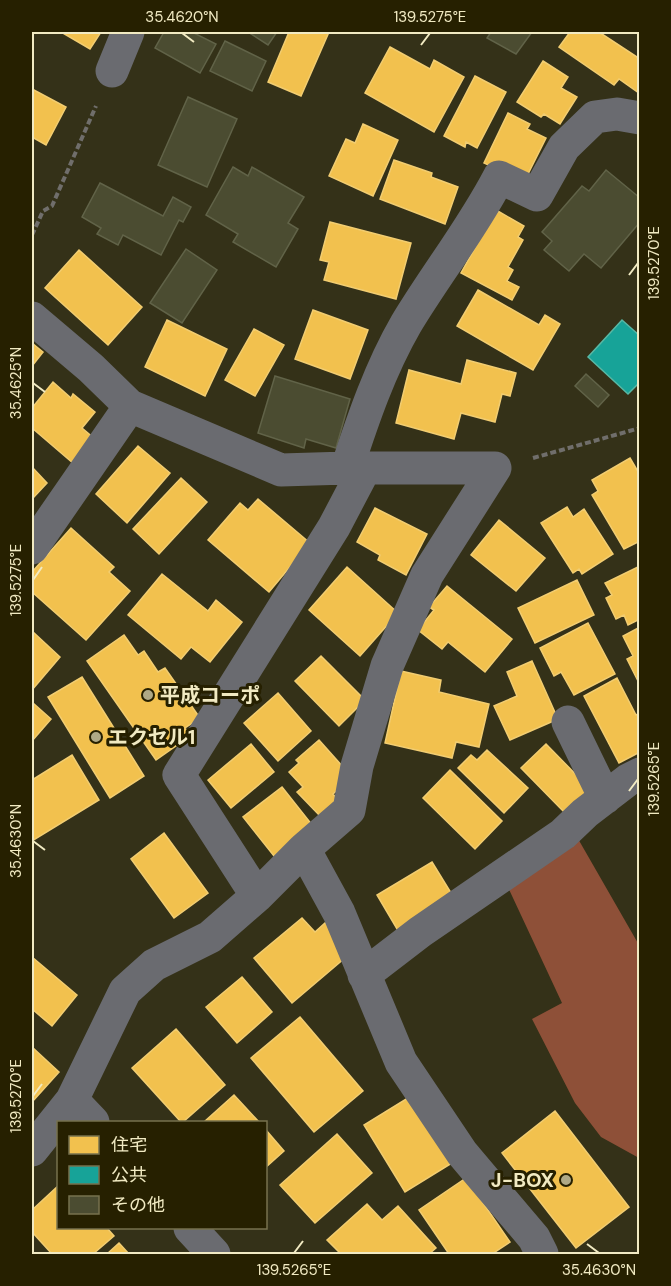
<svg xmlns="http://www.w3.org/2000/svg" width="671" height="1286" viewBox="0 0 671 1286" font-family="'DM Sans','Noto Sans JP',sans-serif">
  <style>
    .forest { fill: #8e5038 }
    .homes { fill: #f2c14e; stroke: #f2cd71; stroke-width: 1.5 }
    .public { fill: #17a398; stroke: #58b8a5; stroke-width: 1.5 }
    .building { fill: #4b4c31; stroke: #616348; stroke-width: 1.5 }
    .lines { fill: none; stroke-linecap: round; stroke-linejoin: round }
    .path { stroke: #706e6b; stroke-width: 4; stroke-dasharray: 6 3; stroke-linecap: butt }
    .minor { stroke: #6a6b70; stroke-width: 33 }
    .ticks { fill: none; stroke: #f1eac2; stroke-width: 2 }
    .poi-dot { fill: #afa986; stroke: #262000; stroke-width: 2 }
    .labels { text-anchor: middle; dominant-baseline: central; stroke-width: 6; stroke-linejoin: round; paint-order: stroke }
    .poi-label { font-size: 20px; font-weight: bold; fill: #f1eac2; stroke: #262000; text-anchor: start }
    .neatline { fill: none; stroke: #f1eac2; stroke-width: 2 }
    .ticks-label { font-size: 15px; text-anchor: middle; fill: #f1eac2 }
  </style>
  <rect width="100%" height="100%" fill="#343118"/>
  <!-- forest -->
  <path class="forest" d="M577,837L639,945V1158L601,1137L575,1103L532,1019L562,1003L506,883Z"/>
  <!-- homes -->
  <path class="homes" d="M61,32H101L90,49Z
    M289,32H329L301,96L268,82Z
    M570,32H599L640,59L639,93L619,79L614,85L559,47Z
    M390,47L430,69L434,60L464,77L434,132L365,93Z
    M543,61L568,77L561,88L577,97L560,124L544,114L541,117L517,102Z
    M475,76L506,92L477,148L466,142L465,147L444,136Z
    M32,89L66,107L46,145L32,137Z
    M508,113L530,124L527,129L546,138L524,182L484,163Z
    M363,124L398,140L373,196L329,176L346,139L355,143Z
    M394,160L432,173L431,177L458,187L445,224L380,199Z
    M496,210L524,226L518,237L523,240L508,267L513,270L507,281L519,287L512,300L461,273Z
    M330,222L411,243L396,299L324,280L329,262L320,260Z
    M79,250L142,307L108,345L45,288Z
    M478,290L539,325L545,315L560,324L533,370L457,326Z
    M313,310L368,330L350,379L295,359Z
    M167,320L227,349L205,396L145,367Z
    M254,329L284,345L255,396L225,380Z
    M32,343L43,352L32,366Z
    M467,360L516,373L510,396L502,394L495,422L461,413L454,439L396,423L409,370L461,384Z
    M53,382L71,398L73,394L95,412L82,428L95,439L74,464L32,428V408Z
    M138,446L170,473L127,523L96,494Z
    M630,458L640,475V541L624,549L592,495L598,491L592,480Z
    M32,467L47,483L32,499Z
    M181,478L207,502L159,554L133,529Z
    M258,499L310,543L269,592L208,540L240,503L248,510Z
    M567,507L573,517L584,509L613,554L582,574L579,569L573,573L541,523Z
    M375,508L427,534L406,575L378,560L380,555L357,542Z
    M499,520L545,558L516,591L471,555Z
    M71,528L114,567L109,572L130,591L86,640L32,592V572Z
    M640,566V619L628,625L624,615L616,619L606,598L612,595L605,583Z
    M347,567L398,613L360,656L309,610Z
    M162,574L208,611L216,600L242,622L210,662L191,647L181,659L128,615Z
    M577,580L594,615L535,643L518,608Z
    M447,586L512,639L485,672L448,642L442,649L418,630L434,610L429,607Z
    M588,623L615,674L574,695L561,672L554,676L540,648Z
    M640,627V685L627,659L633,656L623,636Z
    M32,631L60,657L32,690Z
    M124,635L138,655L144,651L158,672L165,668L200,718L185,728L190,736L156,760L87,661Z
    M321,656L365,700L339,726L295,681Z
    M532,661L558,719L510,740L494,706L517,696L507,672Z
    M401,671L441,680L439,692L489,704L479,747L456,742L452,758L385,743Z
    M82,677L144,776L110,798L48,697Z
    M617,678L636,715L640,713V752L619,763L584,696Z
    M278,693L311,731L278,761L244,723Z
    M33,703L51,719L32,741V705Z
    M319,740L352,777L333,794L340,802L322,818L297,792L303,787L289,772L299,763L296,760Z
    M251,744L274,772L231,808L208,780Z
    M546,744L590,789L565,813L521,768Z
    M487,750L528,788L504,813L458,768L471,755L477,760Z
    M72,755L99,800L32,841V780Z
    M450,770L502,821L475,849L423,798Z
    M282,787L313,826L274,856L243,817Z
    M164,833L208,893L174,918L131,859Z
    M432,862L456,901L400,934L377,895Z
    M302,918L315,932L326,922L352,952L292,1003L254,958Z
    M32,957L77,995L52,1026L32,1009Z
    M242,977L272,1012L237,1043L206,1007Z
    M300,1017L363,1091L314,1132L251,1058Z
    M176,1029L225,1085L183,1122H181L132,1068Z
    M32,1047L59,1072L32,1102Z
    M234,1095L259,1122H204Z
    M411,1096L452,1163L405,1192L364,1125Z
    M555,1111L629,1207L576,1248L502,1153Z
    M266,1130L284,1151L266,1167Z
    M337,1134L372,1173L315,1223L280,1185Z
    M466,1178L510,1242L492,1254H449L419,1210Z
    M58,1186V1228H107L114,1236L93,1254H52L32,1232V1210Z
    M367,1204L382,1220L398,1206L436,1248L429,1254H341L327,1240Z
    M119,1243L129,1254H107Z"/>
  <!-- public -->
  <path class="public" d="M622,320L640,336V382L628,394L588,357Z"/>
  <!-- building -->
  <path class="building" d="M164,32H192L216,44L200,73L155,48Z
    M248,32H277L268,45Z
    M491,32H532L516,54L487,38Z
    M225,41L266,61L252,91L210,71Z
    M188,97L237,119L207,187L158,165Z
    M233,167L248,176L252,167L304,197L288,223L298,229L276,267L233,242L238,234L206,215Z
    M606,170L640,198V222L601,268L584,254L569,271L544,250L552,241L542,232L582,186L589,191Z
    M100,183L163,216L173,197L191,207L183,222L179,220L161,255L123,235L118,245L97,234L101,228L82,217Z
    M186,249L217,270L182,323L150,303Z
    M586,374L609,395L598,407L575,386Z
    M275,376L350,399L336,448L306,439L304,448L258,433Z"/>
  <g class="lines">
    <!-- path -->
    <path class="path" d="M32,235L43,211L52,206L96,106
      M533,458L640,428"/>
    <!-- minor -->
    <path class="minor" d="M112,71L128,32
      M32,318L91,368L130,406L281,470L347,468H495
      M347,468C363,419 380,369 406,324C436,274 472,229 499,177L537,195L564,147L595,117L617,114L640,118
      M32,548L130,406
      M568,722L605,798
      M304,849L339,913L401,1062L462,1153L534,1238L542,1254
      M257,896L179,775L334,527L365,468
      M364,975L420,932L563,834L585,813L628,780L640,774
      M72,1100L93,1122
      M32,1150L72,1100L125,991L154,965L210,937L257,896L304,849L349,810L357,766L387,666L427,575L495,468
      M190,1228L214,1254"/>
  </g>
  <!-- ticks -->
  <path class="ticks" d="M182,33L194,42M421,45L430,33M629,275L638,263M33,383L45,392M33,580L42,567M629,791L638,779M33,841L45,850M33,1096L42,1084M587,1244L599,1253M294,1253L303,1241"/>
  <!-- markers -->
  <g class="poi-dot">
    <circle cx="148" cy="695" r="6"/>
    <circle cx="96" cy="737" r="6"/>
    <circle cx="566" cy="1180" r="6"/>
  </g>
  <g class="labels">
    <!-- poi labels -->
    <g class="poi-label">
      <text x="160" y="695">平成コーポ</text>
      <text x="108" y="737">エクセル1</text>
      <text x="554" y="1180" text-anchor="end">J-BOX</text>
    </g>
  </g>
  <!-- border -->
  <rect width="671" height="1286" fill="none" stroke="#262000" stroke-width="66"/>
  <!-- legend -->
  <rect x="57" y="1121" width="210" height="108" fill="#262000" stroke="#77714e" stroke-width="1.5"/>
  <rect x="69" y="1136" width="30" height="18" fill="#f2c14e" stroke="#77714e" stroke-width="1.5"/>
  <text x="111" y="1151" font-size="18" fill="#f1eac2">住宅</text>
  <rect x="69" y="1166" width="30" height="18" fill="#17a398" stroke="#77714e" stroke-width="1.5"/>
  <text x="111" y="1181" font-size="18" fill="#f1eac2">公共</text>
  <rect x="69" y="1196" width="30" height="18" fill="#4b4c31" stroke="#77714e" stroke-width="1.5"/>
  <text x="111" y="1211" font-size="18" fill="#f1eac2">その他</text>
  <rect x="33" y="33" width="605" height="1220" class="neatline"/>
  <g class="ticks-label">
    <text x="182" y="22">35.4620°N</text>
    <text x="430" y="22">139.5275°E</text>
    <text transform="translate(654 263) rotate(-90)" y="5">139.5270°E</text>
    <text transform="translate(16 383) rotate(-90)" y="5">35.4625°N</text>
    <text transform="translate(16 580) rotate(-90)" y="5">139.5275°E</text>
    <text transform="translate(654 779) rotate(-90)" y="5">139.5265°E</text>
    <text transform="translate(16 841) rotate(-90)" y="5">35.4630°N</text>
    <text transform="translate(16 1096) rotate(-90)" y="5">139.5270°E</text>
    <text x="294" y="1275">139.5265°E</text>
    <text x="599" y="1275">35.4630°N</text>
  </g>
</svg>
